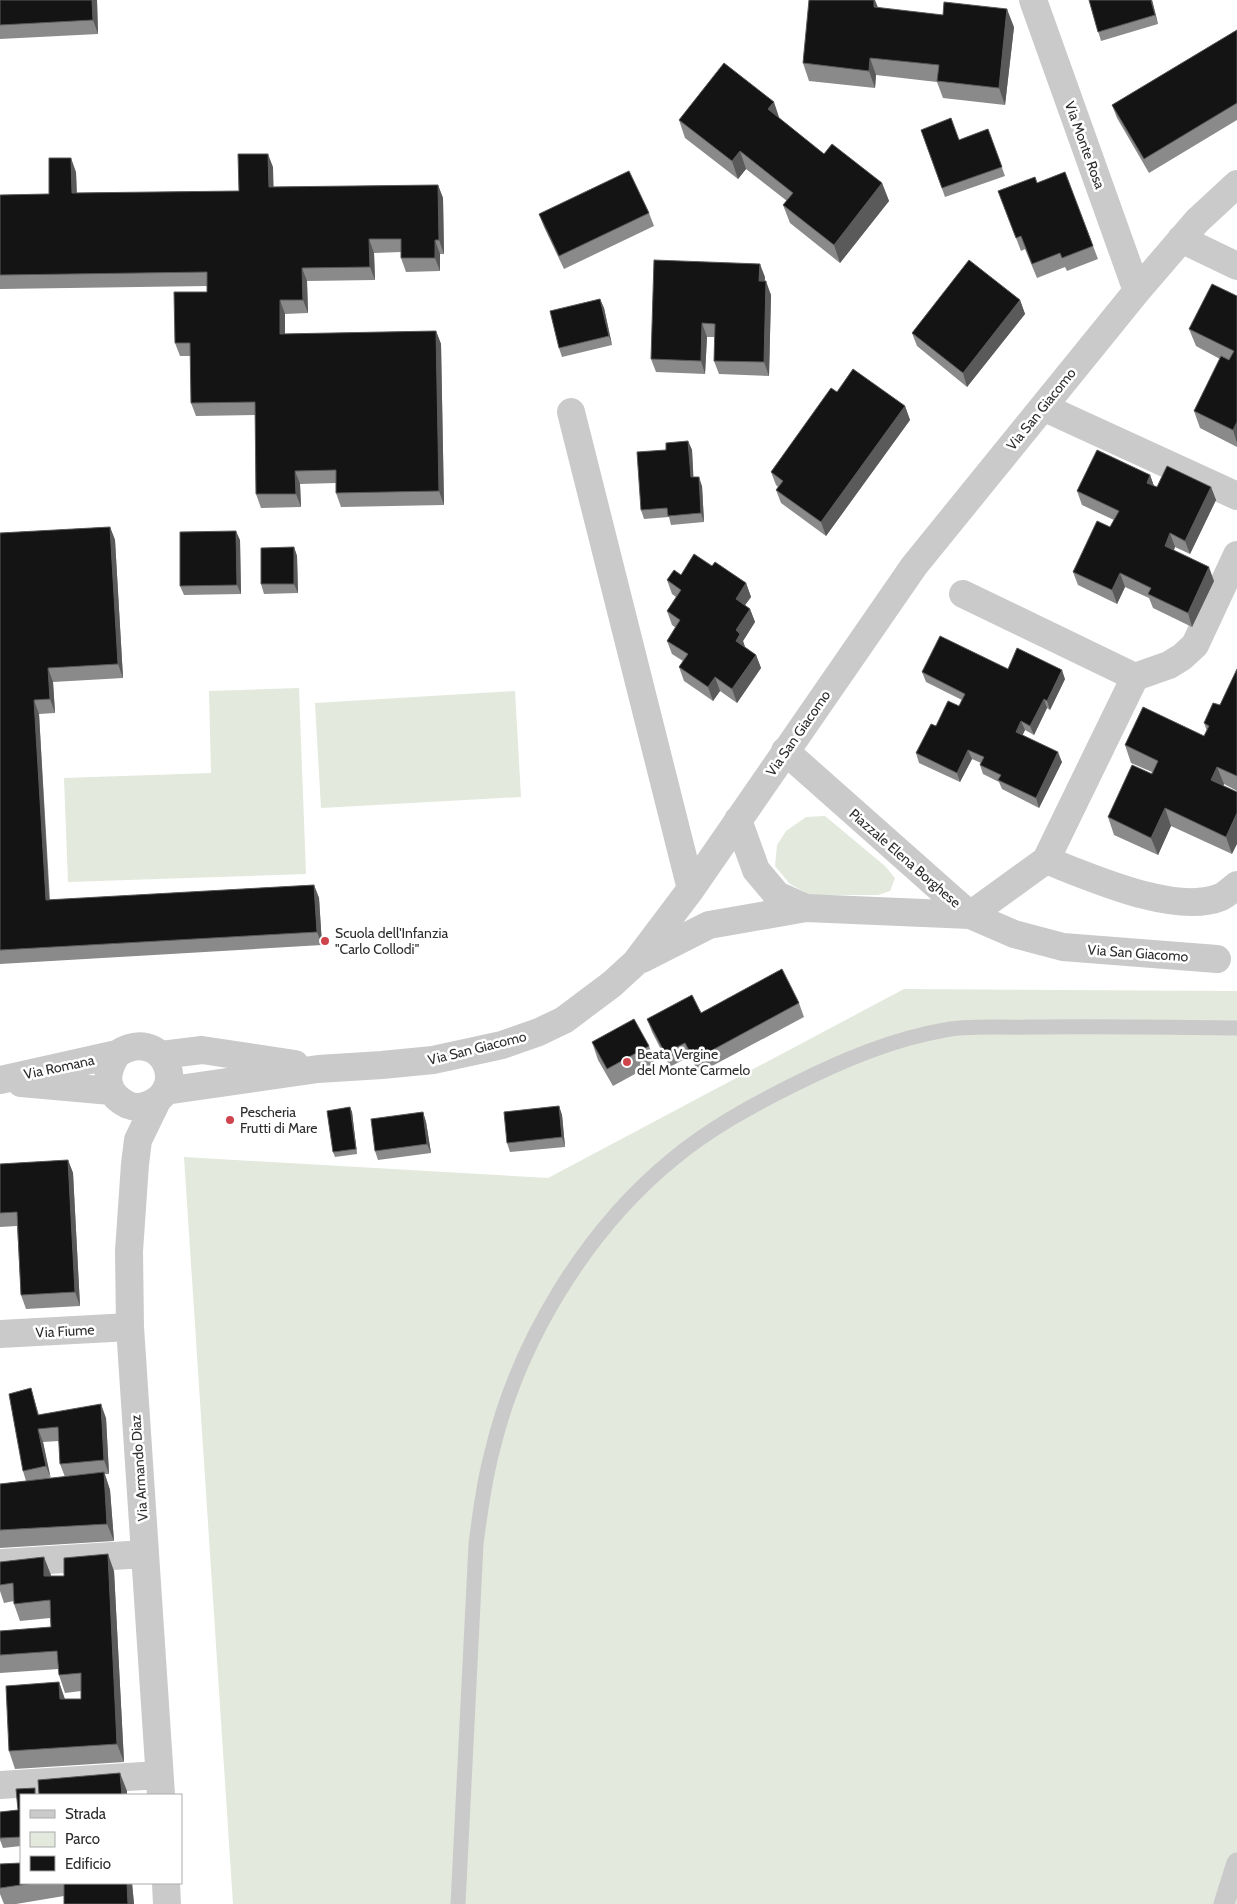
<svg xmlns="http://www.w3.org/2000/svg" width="1237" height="1904" viewBox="0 0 1237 1904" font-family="Cabin,sans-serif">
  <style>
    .green { fill: #e3e9dd }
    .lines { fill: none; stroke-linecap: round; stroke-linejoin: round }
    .service { stroke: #cacaca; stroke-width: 15 }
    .pedestrian { stroke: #cacaca; stroke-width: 21 }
    .minor { stroke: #cacaca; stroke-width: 28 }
    .wall { fill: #8a8a8a; fill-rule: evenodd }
    .shaded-wall { fill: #5a5a5a }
    .building { fill: #141414; stroke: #5a5a5a }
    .poi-dot { fill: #cf444a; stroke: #fff; stroke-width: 2 }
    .labels { text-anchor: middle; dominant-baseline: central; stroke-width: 5; stroke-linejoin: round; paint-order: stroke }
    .street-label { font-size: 14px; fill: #2d2d2d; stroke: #fff }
    .poi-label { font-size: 14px; fill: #2d2d2d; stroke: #fff; text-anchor: start }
  </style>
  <rect width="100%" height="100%" fill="#fff"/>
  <!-- green -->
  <path class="green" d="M299,688L306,874L68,882L64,778L211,773L209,691Z
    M515,691L521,797L321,808L315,703Z
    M825,816L885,866L895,878L890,891L878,895H810L790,884L775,866L777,845L786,831L806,817Z
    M904,989L1237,991V1904H233L184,1157L548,1178Z"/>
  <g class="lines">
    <!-- service -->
    <path class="service" d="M458,1904L476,1544C480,1513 484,1482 492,1452C518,1342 586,1230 673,1159C709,1129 751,1106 793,1085C841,1061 892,1039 945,1030C970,1025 1002,1028 1028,1027C1098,1026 1167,1027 1237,1028"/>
    <!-- pedestrian -->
    <path class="pedestrian" d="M1224,1904L1237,1863"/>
    <!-- minor -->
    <path class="minor" d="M1033,0L1137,291
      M1181,239L1237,266
      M1043,407L1237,496
      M571,412L691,889
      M963,594L1135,677
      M785,751L970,915L1014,934L1063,947L1217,959
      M738,820L756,870L777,895L806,908
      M1046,860L1135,677L1169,665L1182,657L1195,645L1237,555
      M970,915L1046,860C1090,877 1176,916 1221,897C1227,894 1232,889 1237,885
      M642,959L709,925L806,908L970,915
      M161,1055L202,1050L295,1064
      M0,1080L117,1054C161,1025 190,1086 150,1104C143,1107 135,1108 128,1105C104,1093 104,1074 117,1054
      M21,1083L111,1091
      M165,1091L318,1069L382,1065L433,1060L502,1045L539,1032L564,1020L612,984L636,962L691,889L914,566L1137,291L1197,221L1237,184
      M157,1101L138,1140L135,1164L129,1251L130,1327L161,1795
      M0,1334L130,1327
      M0,1563L145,1554
      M0,1785L159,1775
      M166,1883L167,1904"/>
  </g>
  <!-- wall -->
  <path class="wall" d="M0,0H97L98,34L0,39Z
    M1089,0H1152L1158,24L1101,41Z
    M878,8L1014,27L1005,105L943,98L937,82L876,75L875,88L809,81L803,63Z
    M1237,30V120L1149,173L1117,118L1112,105Z
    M780,119L824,154L882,183L889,201L840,263L790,223L783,205L787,201L746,169L738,179L685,138L679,120Z
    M988,129L1005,176L945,197L921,130L959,140Z
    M273,167V187L438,185L443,198L444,254H440V271L406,272L401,258V252L374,253L375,280L307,281L308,313L285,314V334L436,331L441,344L444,505L341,507L336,493V483L300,484L301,507L261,508L256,494L255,415L196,416L191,403V356H180L175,343L207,292V286L0,289V195L49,194L76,172L77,193L239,191Z
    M1065,172L1098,259L1067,271L1065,267L1037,278L1025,249L1021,251L998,191L1037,183Z
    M649,213L654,226L564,269L544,227L539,214Z
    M765,277L764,281L771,295L769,376L719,374L714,361L715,337H707L705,374L656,372L651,359Z
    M1237,296V447L1200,428L1194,411L1220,359L1196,346L1189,329Z
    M600,299L604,308L612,345L562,357L559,348Z
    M1020,300L1025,314L967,387L917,346L912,333Z
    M837,392L905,406L910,420L826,536L781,503L776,490L778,487L776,485L771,472Z
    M688,441L692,450L693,477L702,486L704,522L671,525L669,517L644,519L641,510L666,450Z
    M1150,475L1154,486L1157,487H1211L1216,500L1190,554L1175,547L1174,550L1214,581L1192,627L1153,608L1149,598L1125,587L1117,604L1078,585L1073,572L1110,527L1114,520L1082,505L1077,491Z
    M110,527L115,540L123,678L53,682L55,713L39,714L50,900L314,885L319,898L322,945L0,964V533Z
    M240,540L241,594L184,595L180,586Z
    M294,547L297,556L298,593L264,594L261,584Z
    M712,566L746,583L751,597L745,605L750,609L755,622L743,641L745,647L756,655L761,668L737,703L720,691L713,701L684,681L679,667L683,661L672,654L667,641L676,628L672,625L667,611L676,597L672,594L667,580L681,575Z
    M1008,669L1065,679L1050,710L1047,708L1034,735L1025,730L1022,735L1062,762L1039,808L1002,789L999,782L983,774L980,765L981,763L972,759L960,782L919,763L916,753L936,726L959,706L962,700L926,682L922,672Z
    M1237,669V791L1224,784L1223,786L1232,854L1171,826L1158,855L1114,835L1108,817L1152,772L1131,763L1125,745L1204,736L1207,731L1204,723L1220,705Z
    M799,1003L804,1017L699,1073L690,1056L670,1067L652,1032L647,1019L701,1013Z
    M592,1042L649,1046L655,1063L613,1086L598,1060Z
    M559,1106L562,1115L565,1147L510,1152L507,1143Z
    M350,1107L352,1112L357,1154L335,1157L333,1152Z
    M423,1112L426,1122L431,1153L378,1160L375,1151Z
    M68,1160L73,1173L80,1306L26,1309L21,1295L17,1226L0,1227V1164Z
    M31,1388L35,1402L39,1415L106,1418L109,1474H105L110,1490L114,1541L0,1548V1484L26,1481L23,1471ZM59,1441L60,1464L65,1477L50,1478L43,1442Z
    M0,1562L51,1575V1576H64L114,1571L124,1762L15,1769L9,1751L59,1682L65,1699H81V1691L65,1693L59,1675V1669L0,1673V1631L51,1627L50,1618L20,1621L14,1604V1601L4,1603L0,1591Z
    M21,1795V1846L3,1848L0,1840V1812L18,1810Z
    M0,1864L21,1883H132L134,1904H64V1896L16,1904H4L0,1894Z"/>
  <!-- shaded-wall -->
  <path class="shaded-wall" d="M92,0H97L98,34L93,20Z
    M874,0H875L881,15L874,7Z
    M1151,0H1152L1158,24L1155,15Z
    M1007,9L1014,27L1005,105L999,88Z
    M870,58L876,75L875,88L869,71Z
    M774,102L780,120L768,109Z
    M740,151L746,169L738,179L732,161Z
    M268,154L273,167L274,201L269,187Z
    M71,158L76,172L77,206L72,193Z
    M882,183L889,201L840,263L834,245Z
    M438,185L443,198L444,254L439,240Z
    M369,239L374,253L375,280L370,267Z
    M435,240L440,254V271L435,258Z
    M760,264L765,277L764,294L759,281Z
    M302,268L307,281L308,313L303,300Z
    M766,281L771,295L769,376L764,362Z
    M600,299L604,308L612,345L609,336Z
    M280,300L285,314V347L280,334Z
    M1020,300L1025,314L967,387L963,373Z
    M702,323L707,337L705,374L701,361Z
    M436,331L441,344L444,505L439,491Z
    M905,406L910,420L826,536L821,522Z
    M1237,422V443L1233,430Z
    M688,441L692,450L694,487L691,477Z
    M295,471L300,484L301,507L296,494Z
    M1150,475L1155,489L1147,483Z
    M699,477L702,486L704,522L701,513Z
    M1211,487L1216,500L1190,554L1185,541Z
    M110,527L115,540L123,678L118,664Z
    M236,531L240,540L241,594L237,585Z
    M1170,533L1175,547L1170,559L1165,546Z
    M294,547L297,556L298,593L294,584Z
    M1209,567L1214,581L1192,627L1188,613Z
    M1120,573L1125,587L1117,604L1112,590Z
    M746,583L751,597L740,612L736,599Z
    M750,609L755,622L743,641L745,647L736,641V630Z
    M756,655L761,668L737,703L732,689Z
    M48,668L53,682L55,713L50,699Z
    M1062,670L1065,679L1050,710L1047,701Z
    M715,677L720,691L713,701L708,687Z
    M1044,699L1047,708L1034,735L1030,726Z
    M34,700L39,714L50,914L46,900Z
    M1021,721L1025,730L1020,741L1016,732Z
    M968,750L972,759L960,782L957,773Z
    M1058,752L1062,762L1039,808L1036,798Z
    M1217,767L1224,784L1217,798L1211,780Z
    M1165,808L1171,826L1158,855L1151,838Z
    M1237,813V844L1232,854L1226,837Z
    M314,885L319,898L322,945L317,932Z
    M559,1106L562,1115L565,1147L562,1137Z
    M350,1107L352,1112L357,1154L356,1149Z
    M423,1112L426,1122L431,1153L427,1144Z
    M68,1160L73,1173L80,1306L75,1292Z
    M101,1404L106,1418L109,1474L104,1460Z
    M38,1429L43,1442L51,1479L46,1466Z
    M104,1472L110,1490L114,1541L107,1524Z
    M108,1554L114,1571L124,1762L117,1744Z
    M44,1557L51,1575L50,1594L44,1576Z
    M59,1682L65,1700L60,1699Z
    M120,1773L127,1791V1795H122Z
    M127,1883H132L134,1904H128Z"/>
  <!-- building -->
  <path class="building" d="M0,0H92L93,20L0,25Z
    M809,0H874V7L943,15L944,2L1007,9L999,88L937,81L939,65L870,58L869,71L803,63Z
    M1089,0H1151L1155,15L1098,32Z
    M1237,30V103L1144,159L1112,105Z
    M724,63L774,102L768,109L824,154L832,144L882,183L834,245L783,205L793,193L740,151L732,161L679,120Z
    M951,118L959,140L988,129L1002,167L942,188L921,130Z
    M238,154H268L269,187L438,185L439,240H435V258H401V239H369L370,267L302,268L303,300H280V334L436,331L439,491L336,493V470L295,471L296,494H256L255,402L191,403L190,343H175L174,292H207V272L0,275V195L49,194V158H71L72,193L239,191Z
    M629,171L649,213L559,256L539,214Z
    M1065,172L1093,246L1062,258L1060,253L1032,264L1021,236L1016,238L998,191L1035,177L1037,183Z
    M654,260L760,264L759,281H766L764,362L714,361L715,324L702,323L701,361L651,359Z
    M969,260L1020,300L963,373L912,333Z
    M1212,284L1237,296V422L1233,430L1194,411L1221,356L1229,360L1234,351L1189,329Z
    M600,299L609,336L559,348L550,311Z
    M853,369L905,406L821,522L776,490L783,481L771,472L831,388L837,392Z
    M688,441L691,477H699L701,513L668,516L667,508L641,510L637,452L666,450V443Z
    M1097,450L1150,475L1147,483L1157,487L1167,466L1211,487L1185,541L1170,533L1165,546L1209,567L1188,613L1148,594L1151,588L1120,573L1112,590L1073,572L1097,521L1110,527L1119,511L1077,491Z
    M110,527L118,664L48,668L50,699L34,700L46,900L314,885L317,932L0,950V533Z
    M236,531L237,585L180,586V532Z
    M294,547V584H261V548Z
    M694,554L712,566L715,562L746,583L736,599L750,609L736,630L740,634L736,641L756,655L732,689L715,677L708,687L679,667L688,654L667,641L680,620L667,611L681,590L667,580L674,570L681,575Z
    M940,636L1008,669L1017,648L1062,670L1047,701L1044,699L1030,726L1021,721L1016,732L1058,752L1036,798L998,780L1001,775L980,765L984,757L968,750L957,773L916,753L931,724L936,726L948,701L959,706L965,694L922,672Z
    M1237,669V776L1217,767L1211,780L1237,792V813L1226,837L1165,808L1151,838L1108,817L1132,765L1152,774L1158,761L1125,745L1143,707L1204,736L1209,726L1204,723L1213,703L1220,705Z
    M782,969L799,1003L694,1060L685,1043L665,1053L647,1019L692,995L701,1013Z
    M634,1019L649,1046L607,1069L592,1042Z
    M559,1106L562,1137L507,1143L504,1112Z
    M350,1107L356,1149L333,1152L327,1111Z
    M423,1112L427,1144L375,1151L371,1119Z
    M68,1160L75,1292L21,1295L17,1212L0,1213V1164Z
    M31,1388L38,1415L101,1404L104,1460L60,1464L58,1427L38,1429L46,1466L23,1471L9,1394Z
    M104,1472L107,1524L0,1530V1484Z
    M108,1554L117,1744L9,1751L6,1686L59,1682L60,1699H81V1673L59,1675L57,1651L0,1655V1631L51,1627L50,1600L14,1604L13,1583L0,1585V1562L44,1557V1576H64V1558Z
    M120,1773L122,1795H39L38,1780Z
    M35,1788V1795H21V1837L0,1838V1812L18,1810L16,1789Z
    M21,1863V1883H34L0,1888V1864Z
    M64,1883H127L128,1904H64Z"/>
  <!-- markers -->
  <g class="poi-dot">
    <circle cx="325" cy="941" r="5"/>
    <circle cx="627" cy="1062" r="5"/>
    <circle cx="230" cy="1120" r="5"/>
  </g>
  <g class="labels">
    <!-- street labels -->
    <g class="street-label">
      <text transform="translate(1085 145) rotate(70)">Via Monte Rosa</text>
      <text transform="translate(1041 409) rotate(-51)">Via San Giacomo</text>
      <text transform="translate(798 733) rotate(-55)">Via San Giacomo</text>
      <text transform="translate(905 858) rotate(41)">Piazzale Elena Borghese</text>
      <text transform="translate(1138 953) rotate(4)">Via San Giacomo</text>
      <text transform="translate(477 1048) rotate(-14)">Via San Giacomo</text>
      <text transform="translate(59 1067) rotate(-12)">Via Romana</text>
      <text transform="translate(65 1331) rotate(-3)">Via Fiume</text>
      <text transform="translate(139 1468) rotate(-94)">Via Armando Diaz</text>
    </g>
    <!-- poi labels -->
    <g class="poi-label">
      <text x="335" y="933">Scuola dell'Infanzia<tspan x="335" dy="16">"Carlo Collodi"</tspan></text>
      <text x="637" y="1054">Beata Vergine<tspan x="637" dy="16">del Monte Carmelo</tspan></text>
      <text x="240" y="1112">Pescheria<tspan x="240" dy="16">Frutti di Mare</tspan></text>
    </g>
  </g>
  <!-- legend -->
  <rect x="20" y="1794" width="162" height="90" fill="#ffffff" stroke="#ababab"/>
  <rect x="30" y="1810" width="25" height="8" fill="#cacaca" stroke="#ababab"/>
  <text x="65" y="1819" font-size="15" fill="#2d2d2d">Strada</text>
  <rect x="30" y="1832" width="25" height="15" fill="#e3e9dd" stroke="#ababab"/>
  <text x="65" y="1844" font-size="15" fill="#2d2d2d">Parco</text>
  <rect x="30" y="1856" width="25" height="15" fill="#141414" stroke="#ababab"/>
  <text x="65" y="1869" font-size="15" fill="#2d2d2d">Edificio</text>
</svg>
